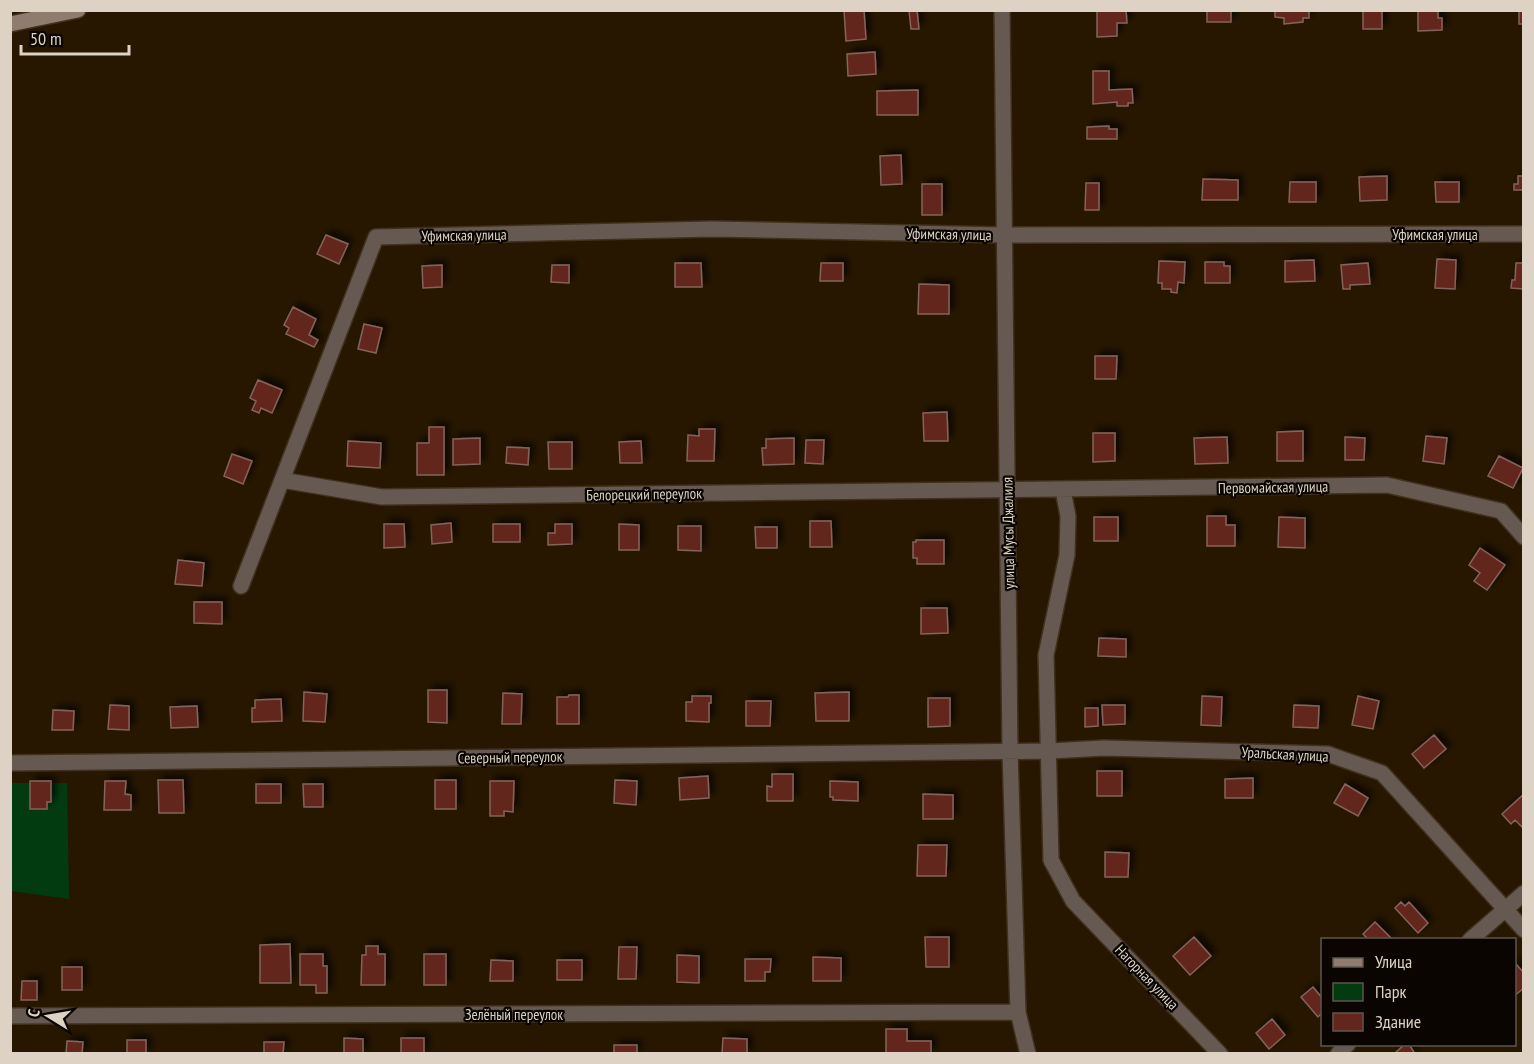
<svg xmlns="http://www.w3.org/2000/svg" width="1534" height="1064" viewBox="0 0 1534 1064" font-family="'PT Sans Narrow',sans-serif">
  <style>
    .green { fill: #033b10 }
    .building { fill: #63261c; stroke: #84635c; stroke-width: 1.5; filter: url(#shadow) }
    .lines { fill: none; stroke-linecap: round; stroke-linejoin: round }
    .minor-casing { stroke: #40311c; stroke-width: 18 }
    .secondary-casing { stroke: #40311c; stroke-width: 18 }
    .minor { stroke: #655951; stroke-width: 15 }
    .secondary { stroke: #8f7c6f; stroke-width: 15 }
    .labels { text-anchor: middle; dominant-baseline: central; stroke-width: 4.5; stroke-linejoin: round; paint-order: stroke }
    .street-label { font-size: 15px; fill: #ddd2c4; stroke: #0a0501 }
  </style>
  <defs>
    <filter id="shadow"><feDropShadow dx="5" dy="-5" stdDeviation="3" flood-color="#0009"/></filter>
  </defs>
  <rect width="100%" height="100%" fill="#271701"/>
  <!-- green -->
  <path class="green" d="M11,783H67L69,899L11,891Z"/>
  <!-- building -->
  <path class="building" d="M844,10H864L866,39L846,41Z
    M917,10L919,29H911L909,11Z
    M1097,10H1126L1127,23H1117V36L1097,37Z
    M1207,10H1231V22H1207Z
    M1275,10H1309V18H1303V22L1284,24V18L1275,17Z
    M1363,10H1382V29H1363Z
    M1418,10H1438V18H1442V30L1418,31Z
    M1519,11H1524V24H1519Z
    M875,52L876,74L848,76L847,54Z
    M1093,71H1109V90L1132,89L1133,103H1128V106H1117V102L1093,104Z
    M918,90V115H877V91Z
    M1109,126V129H1117V139H1087V127Z
    M901,155L902,184L881,185L880,156Z
    M1387,176V200L1360,201L1359,177Z
    M1518,176H1524V198L1523,190H1514V184H1518Z
    M1203,179L1238,180V200H1202Z
    M1290,182H1316V202H1289Z
    M1435,182H1459V202H1436Z
    M1086,183H1099V210H1085Z
    M922,184H942V215H922Z
    M326,235L348,244L339,264L317,254Z
    M1437,259L1456,260L1455,289L1435,288Z
    M1314,260L1315,281L1285,282V261Z
    M1159,261L1185,262L1184,283L1178,282L1177,293L1171,292V289H1162V283H1158Z
    M1205,262H1224V266H1230V283H1205Z
    M675,263H701L702,287H675Z
    M821,263H843V281H820Z
    M1368,263L1370,284L1350,285V289H1343L1341,265Z
    M1516,263H1524V289L1511,288L1512,280H1515Z
    M442,265V287L423,288L422,266Z
    M552,265H569V283L551,282Z
    M919,284L949,285V314H918Z
    M293,307L316,319L309,335L318,340L314,347L286,334L289,328L284,325Z
    M364,324L382,328L376,353L358,349Z
    M1095,356H1117L1116,379H1095Z
    M258,380L282,390L272,413L261,408L259,413L252,410L256,401L250,398Z
    M947,412L948,441H924L923,413Z
    M429,427H444V475H417V443H429Z
    M699,429H715L714,461H687L688,435L699,436Z
    M1303,431V461H1277V432Z
    M1093,433H1115V461L1093,462Z
    M1426,436L1447,438L1444,464L1423,461Z
    M1227,437L1228,463L1195,464L1194,438Z
    M1345,437L1365,438L1364,460H1345Z
    M480,438V464L453,465V439Z
    M794,438V464L763,465L762,448H766V439Z
    M806,440H824L823,464L805,463Z
    M348,441L381,443L380,468L347,466Z
    M641,441L642,463H620L619,442Z
    M548,442H572V469H549Z
    M507,447L529,448L528,465L506,463Z
    M232,454L252,461L243,484L224,476Z
    M1499,456L1523,468L1513,488L1488,476Z
    M1207,516H1226V525H1235V546H1207Z
    M1094,517H1118V541H1094Z
    M1279,517L1305,518V548L1278,547Z
    M810,521H831L832,547H810Z
    M451,523L452,542L432,544L431,525Z
    M384,524H404L405,547L384,548Z
    M493,524H520V542H493Z
    M555,524H572V544L548,545V533H555Z
    M619,524L639,525V550H619Z
    M678,526H701V551L678,550Z
    M755,527H777V548H756Z
    M916,540H944V564H917V558H913V542H916Z
    M1480,548L1505,565L1487,590L1474,581L1480,573L1469,565Z
    M178,560L204,563L202,586L175,584Z
    M194,602H222V624L194,623Z
    M921,608H947L948,633L921,634Z
    M1099,638L1126,639V657L1098,656Z
    M428,690H447V723L428,722Z
    M304,692L327,694L325,722L303,721Z
    M849,692V721H816L815,693Z
    M503,693L522,694L521,724H502Z
    M569,695H579V724H557V697H568Z
    M692,696H711V703H709V722L686,721V702H692Z
    M1202,696L1222,697L1221,726L1201,725Z
    M1358,696L1379,701L1373,729L1352,725Z
    M928,698H950V726L928,727Z
    M281,699L282,721L252,722V708H255V700Z
    M746,701H771L770,726H746Z
    M110,705L129,706V730L108,729Z
    M1102,705H1125V724L1103,725Z
    M1294,705L1319,706L1318,728L1293,727Z
    M197,706L198,727L171,728L170,707Z
    M1085,708H1098V726L1085,727Z
    M53,710L74,711L73,730H52Z
    M1434,735L1446,749L1424,768L1412,754Z
    M1097,771H1122V796H1097Z
    M772,774H793V801H767V786L772,787Z
    M708,776L709,798L680,800L679,778Z
    M1253,778V798H1225V779Z
    M158,780H183L184,813H159Z
    M435,780H456V809H435Z
    M615,780L637,781L636,805L614,803Z
    M30,781H51V802H47V809H30Z
    M105,781H126L125,794L131,795V810H104Z
    M490,781H514L513,812L504,811V816H490Z
    M830,781L858,782V801L833,800V797H830Z
    M256,784H281V803H256Z
    M303,784H323V807H304Z
    M1345,784L1368,798L1358,816L1334,803Z
    M923,794L953,795V819H923Z
    M1524,794V827L1523,828L1515,820L1511,824L1502,814Z
    M918,845H947L946,876H917Z
    M1105,852L1129,853L1128,877H1105Z
    M1401,902L1405,906L1409,902L1428,923L1418,933L1395,908Z
    M1375,922L1392,939V940H1369L1363,934Z
    M925,937H949V967H926Z
    M1194,937L1211,956L1190,975L1173,956Z
    M290,944L291,983H260V945Z
    M366,946H378V954H385V985H361L362,955H366Z
    M619,947H637L636,979H618Z
    M300,954H323V966H327V993H316V985H300Z
    M424,954H446V985H424Z
    M677,955L699,956V983L677,982Z
    M813,957L841,958V981H813Z
    M745,959H771L770,972H765V981H745Z
    M491,960L513,961V981H490Z
    M557,960H582V980H557Z
    M1514,962L1524,973V988L1514,996Z
    M62,967H82V990H62Z
    M22,981H37V1000H21Z
    M1313,987L1322,998V1013L1318,1017L1301,997Z
    M1272,1019L1285,1035L1269,1049L1256,1033Z
    M886,1029H907V1041H931V1054L886,1053Z
    M344,1038L363,1039V1054H344Z
    M401,1038H424V1054H401Z
    M723,1038L747,1039V1054H722Z
    M127,1040H146V1054H127Z
    M67,1041L83,1042L82,1054H66Z
    M264,1042H284L283,1054H264Z
    M1405,1044H1409L1415,1054H1394Z
    M614,1045H637V1054H614Z"/>
  <g class="lines">
    <!-- minor casing -->
    <g class="minor-casing">
      <path id="minor" d="M1002,10L1010,751L1018,1012L1028,1054
        M282,480L382,497L1387,485L1501,511L1524,537
        M1063,490L1068,516L1067,555L1046,655L1051,860L1073,901L1220,1054
        M241,586L376,237L712,229L1004,235L1524,234
        M10,763L1050,751L1104,748L1328,754L1382,773L1524,930
        M1470,940L1524,893
        M10,1016L1018,1012
        M1338,1054L1348,1044"/>
    </g>
    <!-- secondary casing -->
    <g class="secondary-casing">
      <path id="secondary" d="M10,24L78,10"/>
    </g>
    <!-- minor -->
    <use href="#minor" class="minor"/>
    <!-- secondary -->
    <use href="#secondary" class="secondary"/>
  </g>
  <g class="labels">
    <!-- street labels -->
    <g class="street-label">
      <text transform="translate(949 234) rotate(1)">Уфимская улица</text>
      <text x="1435" y="234">Уфимская улица</text>
      <text transform="translate(464 235) rotate(-1)">Уфимская улица</text>
      <text transform="translate(1273 487) rotate(-1)">Первомайская улица</text>
      <text transform="translate(644 494) rotate(-1)">Белорецкий переулок</text>
      <text transform="translate(1008 533) rotate(-91)">улица Мусы Джалиля</text>
      <text transform="translate(1285 754) rotate(3)">Уральская улица</text>
      <text transform="translate(510 757) rotate(-1)">Северный переулок</text>
      <text transform="translate(1147 977) rotate(46)">Нагорная улица</text>
      <text x="514" y="1014">Зелёный переулок</text>
    </g>
  </g>
  <!-- border -->
  <rect width="1534" height="1064" fill="none" stroke="#ddd2c4" stroke-width="24"/>
  <!-- legend -->
  <rect x="1321" y="938" width="195" height="108" fill="#0a0501" stroke="#5e574f" stroke-width="1.5"/>
  <rect x="1333" y="958" width="30" height="9" fill="#8f7c6f" stroke="#5e574f" stroke-width="1.5"/>
  <text x="1375" y="968" font-size="18" fill="#ddd2c4">Улица</text>
  <rect x="1333" y="983" width="30" height="18" fill="#033b10" stroke="#5e574f" stroke-width="1.5"/>
  <text x="1375" y="998" font-size="18" fill="#ddd2c4">Парк</text>
  <rect x="1333" y="1013" width="30" height="18" fill="#63261c" stroke="#5e574f" stroke-width="1.5"/>
  <text x="1375" y="1028" font-size="18" fill="#ddd2c4">Здание</text>
  <!-- north arrow -->
  <g transform="translate(48 1016) rotate(281)" stroke="#0a0501" stroke-width="4.5" paint-order="stroke">
  <path d="M0-4.5L10 22L0 15L-10 22Z" fill="#ddd2c4"/>
  <text y="-9" font-size="16" font-weight="bold" text-anchor="middle" fill="#ddd2c4">С</text>
  </g>
  <!-- scale -->
  <path d="M21 45v9h108v-9" fill="none" stroke="#ddd2c4" stroke-width="3"/>
  <text x="30" y="45" font-size="18" fill="#ddd2c4" stroke="#0a0501" stroke-width="4.5" paint-order="stroke">50 m</text>
</svg>
